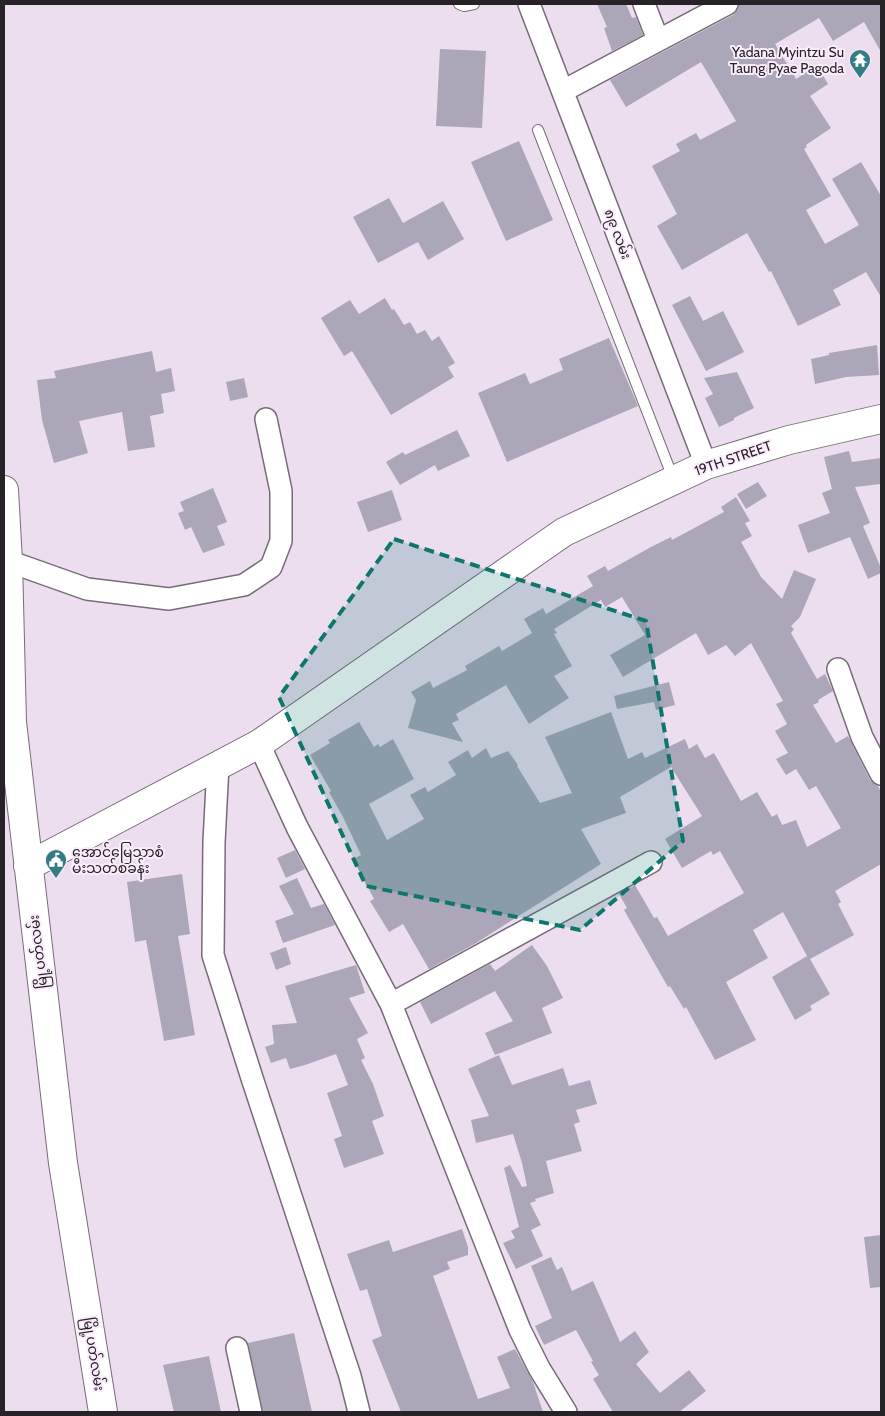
<svg xmlns="http://www.w3.org/2000/svg" width="885" height="1416" viewBox="0 0 885 1416" font-family="Cabin,'Noto Sans Myanmar',sans-serif">
  <style>
    .building { fill: #aba6b8 }
    .lines { fill: none; stroke-linecap: round; stroke-linejoin: round }
    .lane-casing { stroke: #786b79; stroke-width: 12 }
    .street-casing { stroke: #786b79; stroke-width: 24 }
    .secondary-casing { stroke: #786b79; stroke-width: 30 }
    .lane { stroke: #fff; stroke-width: 10 }
    .street { stroke: #fff; stroke-width: 21 }
    .secondary { stroke: #fff; stroke-width: 28 }
    .marked { fill: #0f766e; fill-opacity: 0.2; stroke: #0f766e; stroke-width: 4; stroke-dasharray: 10 6; stroke-linejoin: round }
    .labels { text-anchor: middle; dominant-baseline: central; stroke-width: 4; stroke-linejoin: round; paint-order: stroke }
    .poi-label { font-size: 14px; fill: #272228; stroke: #fbecfc; text-anchor: end }
    .street-label { font-size: 14px; fill: #272228; stroke: #fbecfc }
  </style>
  <rect width="100%" height="100%" fill="#eddeef"/>
  <!-- building -->
  <path class="building" d="M597,4H626L632,18L636,17L643,35L612,51L604,28L607,27Z
    M739,4H881V52L864,22L833,41L819,18L775,44L796,79L817,65L828,84L810,96L831,128L806,145L807,147L804,149L831,196L806,210L825,244L859,225L832,179L861,162L881,196V297L866,272L833,290L841,305L798,326L771,271L769,272L747,233L682,270L657,226L677,214L652,166L680,151L676,144L696,133L700,140L736,121L701,62L626,107L610,80L733,15L738,10Z
    M440,49L486,51L482,128L436,126Z
    M519,141L553,220L506,241L471,162Z
    M389,198L403,223L443,201L464,239L428,260L418,242L378,263L353,217Z
    M690,296L703,321L723,311L744,352L706,371L672,305Z
    M385,298L392,310L394,309L404,325L410,322L417,334L425,330L432,341L439,336L455,363L448,367L454,377L391,415L352,351L344,356L321,318L350,300L359,314Z
    M609,338L638,406L507,462L478,393L525,373L530,384L563,370L559,359Z
    M877,345L879,375L846,377L815,384L811,359L829,355V353Z
    M152,351L156,372L171,368L175,391L161,394L164,413L150,416L155,447L128,451L122,412L79,421L88,453L54,463L42,420L37,380L56,378L54,371Z
    M737,372L754,408L734,418V420L719,427L705,398L713,394L704,378Z
    M244,378L248,397L230,401L226,382Z
    M457,430L470,456L438,471L435,465L400,485L386,462L403,452L405,455Z
    M849,451L852,462L881,458V484L855,487L870,523L863,526L881,568V573L868,579L850,537L808,553L798,525L830,513L822,493L832,489L824,457Z
    M758,482L767,496L746,509L737,494Z
    M213,488L227,522L217,526L225,545L203,553L191,527L185,530L178,513L184,511L180,502Z
    M392,490L402,520L368,532L357,502Z
    M736,497L750,521L745,523L752,536L741,542L761,577L782,599L794,570L816,579L800,617L791,626L794,629L791,633L817,679L825,674L833,691L818,700L819,702L813,705L836,743L848,736L870,780L874,784L878,786L881,792V864L835,891L841,902L838,904L854,935L810,959L830,994L810,1006L812,1010L795,1020L772,977L807,956L783,912L753,930L768,958L726,982L756,1040L715,1060L686,1007L684,1009L670,986L668,987L624,910L627,908L619,894L635,885L654,918L657,917L668,936L744,893L720,851L713,855L711,851L682,868L665,839L702,816L671,767L620,797L626,813L581,829L601,864L476,943L429,969L403,924L389,932L370,901L374,899L353,859L361,855L343,817L329,792L331,791L310,755L330,743L328,740L359,722L374,747L378,744L380,747L393,739L414,779L369,804L387,840L424,819L410,795L425,787L428,792L456,775L448,762L468,750L472,758L486,748L491,758L508,751L518,765L517,766L540,803L572,793L545,737L611,712L628,759L642,752L645,758L685,739L689,749L697,744L705,758L714,753L741,801L757,792L772,817L777,814L782,825L796,820L807,847L841,828L816,786L809,790L796,769L786,775L776,759L788,753L775,731L787,724L776,704L783,701L751,643L735,656L726,645L708,655L696,633L623,677L610,655L645,635L622,597L605,607L601,600L554,629L557,633L554,634L572,666L554,676L569,698L529,724L506,685L456,714L459,720L452,723L463,742L408,728L416,700L411,692L430,681L433,688L467,670L465,666L499,646L502,651L532,633L524,619L543,608L546,614L593,586L587,576L605,566L608,571L651,547L671,537L672,540L724,512L721,507Z
    M669,682L675,705L656,710L654,702L617,709L614,696Z
    M295,850L305,869L286,878L277,858Z
    M182,874L190,934L178,936L195,1035L164,1041L146,940L135,942L127,882Z
    M297,878L311,908L324,904L335,925L283,943L275,921L294,914L279,886Z
    M532,945L547,966L563,998L542,1008L552,1033L495,1055L485,1033L513,1021L495,991L431,1024L420,1002L490,964L495,971Z
    M286,947L291,964L276,970L270,953Z
    M356,965L365,993L349,998L368,1033L357,1039L365,1058L361,1060L373,1084L384,1116L372,1121L384,1154L344,1168L334,1139L342,1136L327,1093L348,1085L336,1054L305,1065L290,1069L286,1058L271,1063L265,1047L274,1044L272,1025L297,1023L285,986Z
    M499,1055L512,1085L563,1068L569,1086L590,1080L597,1104L576,1110L580,1122L574,1124L582,1151L546,1161L554,1193L535,1199L536,1201L530,1203L541,1225L531,1230L543,1256L516,1269L503,1243L515,1238L511,1231L519,1227L504,1168L510,1165L522,1187L527,1186L522,1163L513,1134L476,1143L471,1120L489,1116L468,1069Z
    M462,1229L468,1247V1255L447,1262L450,1269L433,1276L478,1399L510,1388L497,1357L515,1349L533,1382L543,1412H401L372,1340L382,1336L367,1289L360,1291L347,1254L389,1240L393,1252Z
    M881,1235V1287L870,1288L864,1237Z
    M551,1257L557,1270L562,1267L572,1291L593,1281L620,1342L635,1331L649,1352L636,1364L660,1393L689,1370L706,1391L679,1412H613L593,1379L599,1375L591,1362L593,1361L576,1330L544,1345L535,1326L552,1318L531,1266Z
    M294,1333L312,1412H263L248,1343Z
    M209,1356L221,1412H174L163,1365Z"/>
  <g class="lines">
    <!-- lane casing -->
    <g class="lane-casing">
      <path id="lane" d="M459,4L464,6L474,4
        M538,130L673,478"/>
    </g>
    <!-- street casing -->
    <g class="street-casing">
      <path id="street" d="M529,4L706,465
        M644,4L658,40
        M563,91L727,4
        M8,561L87,589L169,599L244,585L271,567L281,541V491L266,419
        M838,669L862,737L881,774
        M259,744L297,827L391,1004L520,1330L539,1368L566,1412
        M218,765L214,842L213,955L252,1078L350,1376L359,1412
        M391,1004L651,862
        M237,1348L251,1412"/>
    </g>
    <!-- secondary casing -->
    <g class="secondary-casing">
      <path id="secondary" d="M4,490L8,561L12,722L63,1163L103,1412
        M28,866L259,744L564,532L706,465L789,440L881,419"/>
    </g>
    <!-- lane -->
    <use href="#lane" class="lane"/>
    <!-- street -->
    <use href="#street" class="street"/>
    <!-- secondary -->
    <use href="#secondary" class="secondary"/>
  </g>
  <!-- marked area -->
  <path class="marked" d="M394,539L646,621L683,841L580,930L366,886L279,697Z"/>
  <!-- icons -->
  <defs>
    <g id="temple-pin" transform="scale(1.125)"><path d="M0 17L-7.5 6A9.5 9.5 0 1 1 7.5 6Z" fill="#337c83" stroke="#fbecfc"/><path d="M0-6L5-2H3V0L6.5 2.5H4V6H1.5V3h-3V6H-4V2.5H-6.5L-3 0V-2H-5Z" fill="#fff"/></g>
    <g id="civic-pin" transform="scale(1.125)"><path d="M0 17L-7.5 6A9.5 9.5 0 1 1 7.5 6Z" fill="#337c83" stroke="#fbecfc"/><path d="M-.6-6.5H3V-4.5H.6V-3L4-1V1h2V6H-6V1h2V-1L-.6-3ZM-1.2 2.5V6h2.4V2.5Z" fill="#fff"/></g>
  </defs>
  <g fill-rule="evenodd">
    <use href="#temple-pin" x="860" y="60"/>
    <use href="#civic-pin" x="56" y="860"/>
  </g>
  <g class="labels">
    <!-- poi labels -->
    <g class="poi-label">
      <text x="844" y="52">Yadana Myintzu Su<tspan x="844" dy="16">Taung Pyae Pagoda</tspan></text>
      <text x="72" y="852" text-anchor="start">အောင်မြေသာစံ<tspan x="72" dy="16">မီးသတ်စခန်း</tspan></text>
    </g>
    <!-- street labels -->
    <g class="street-label">
      <text transform="translate(618 234) rotate(69)">၈၉ လမ်း</text>
      <text transform="translate(733 458) rotate(-19)">19TH STREET</text>
      <text transform="translate(38 952) rotate(-97)">မြို့ပတ်လမ်း</text>
      <text transform="translate(94 1354) rotate(81)">မြို့ပတ်လမ်း</text>
    </g>
  </g>
  <!-- border -->
  <rect width="885" height="1416" fill="none" stroke="#272228" stroke-width="10"/>
</svg>
